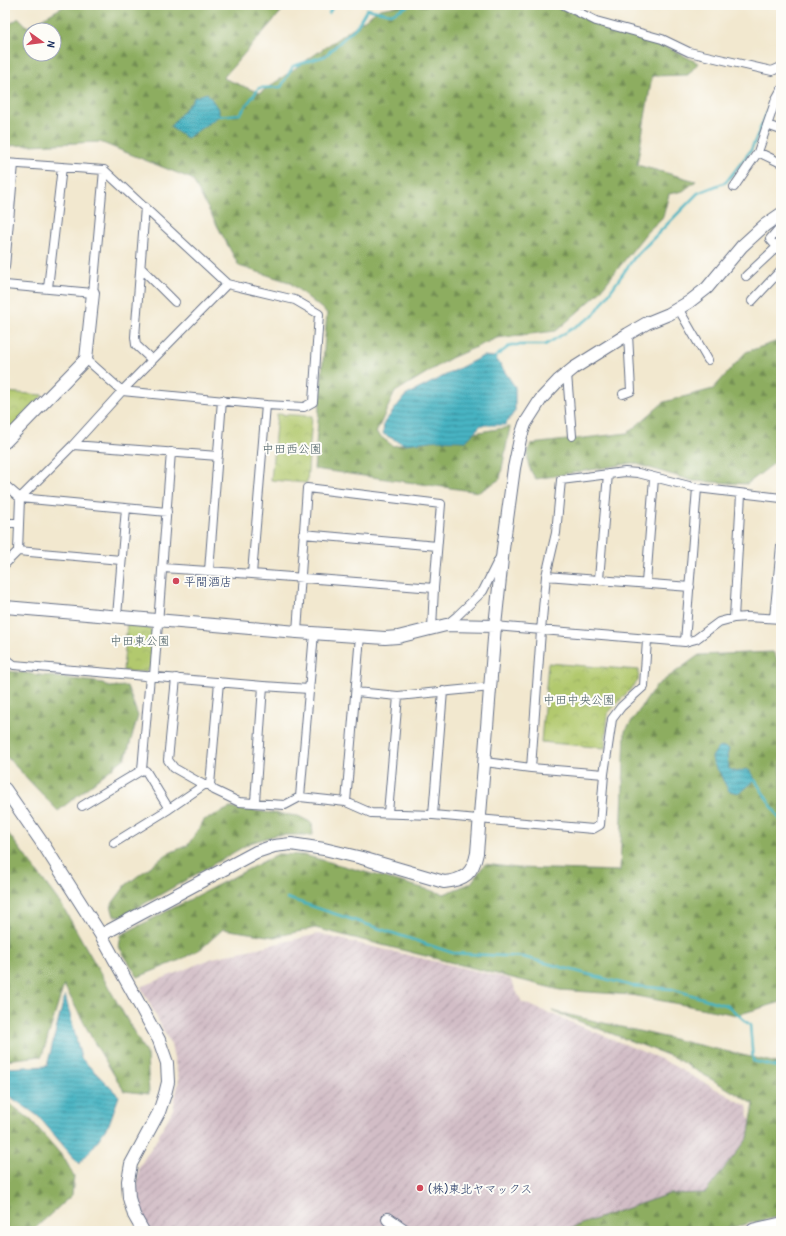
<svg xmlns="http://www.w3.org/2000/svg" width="786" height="1236" viewBox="0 0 786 1236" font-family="'Patrick Hand','Klee One',sans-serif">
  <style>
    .industrial { fill: url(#industrial-furrows) }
    .forest { fill: url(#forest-firs); stroke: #546e60; fill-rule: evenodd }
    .park { fill: url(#park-crowns); stroke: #667c66 }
    .water { fill: url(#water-rules); stroke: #317290 }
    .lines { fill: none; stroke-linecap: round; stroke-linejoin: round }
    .stream { stroke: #47b4c2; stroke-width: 2.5 }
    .street-casing { stroke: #667086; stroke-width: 10 }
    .secondary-casing { stroke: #667086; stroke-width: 14 }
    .highway-casing { stroke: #667086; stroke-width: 17 }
    .street { stroke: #fff; stroke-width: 8 }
    .secondary { stroke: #fff; stroke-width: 12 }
    .highway { stroke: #fff; stroke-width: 15 }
    .poi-dot { fill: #d1495b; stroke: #fdfcf7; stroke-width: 1.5 }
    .labels { text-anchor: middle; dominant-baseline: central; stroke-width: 4; stroke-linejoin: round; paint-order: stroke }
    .park-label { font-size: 12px; fill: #485d63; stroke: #fdfcf7 }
    .poi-label { font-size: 12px; fill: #1b2f5e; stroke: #fdfcf7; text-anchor: start }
  </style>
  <defs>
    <pattern id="industrial-furrows" width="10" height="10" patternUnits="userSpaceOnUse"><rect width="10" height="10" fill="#d2bdc6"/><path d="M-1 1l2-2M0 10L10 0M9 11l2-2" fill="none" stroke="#aa9aa4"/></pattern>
    <pattern id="forest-firs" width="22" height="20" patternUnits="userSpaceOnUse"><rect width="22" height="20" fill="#8dad61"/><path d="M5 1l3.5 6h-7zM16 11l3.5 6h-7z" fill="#728d53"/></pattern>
    <pattern id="park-crowns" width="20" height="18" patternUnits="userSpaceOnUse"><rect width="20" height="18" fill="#b2c96e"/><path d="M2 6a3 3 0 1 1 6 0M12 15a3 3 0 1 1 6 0" fill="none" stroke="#98ad62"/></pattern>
    <pattern id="water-rules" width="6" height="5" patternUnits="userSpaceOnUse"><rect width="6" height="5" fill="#47b4c2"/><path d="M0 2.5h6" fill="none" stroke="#3a93a1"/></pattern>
  </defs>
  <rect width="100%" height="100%" fill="#fdfcf7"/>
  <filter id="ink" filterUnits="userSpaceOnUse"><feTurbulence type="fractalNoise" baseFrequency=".025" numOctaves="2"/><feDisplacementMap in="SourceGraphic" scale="8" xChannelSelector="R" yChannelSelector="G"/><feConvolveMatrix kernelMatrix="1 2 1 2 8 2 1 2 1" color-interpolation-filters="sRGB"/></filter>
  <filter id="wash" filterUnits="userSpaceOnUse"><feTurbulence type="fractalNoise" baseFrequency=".012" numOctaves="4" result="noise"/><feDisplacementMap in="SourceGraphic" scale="16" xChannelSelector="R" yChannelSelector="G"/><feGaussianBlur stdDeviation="0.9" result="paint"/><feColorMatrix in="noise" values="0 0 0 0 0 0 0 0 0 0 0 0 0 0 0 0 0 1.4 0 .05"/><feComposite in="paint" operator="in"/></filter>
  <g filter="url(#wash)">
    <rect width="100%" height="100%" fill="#f2e8cf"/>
    <!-- industrial -->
    <path class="industrial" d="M318,934L510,979L522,1002L663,1060L747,1106L754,1138L706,1199L589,1231H152L144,1225L136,1196L139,1167L154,1144L173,1109L179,1080L171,1045L141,987L213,958Z"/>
    <!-- forest -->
    <path class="forest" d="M66,5H287L223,78L260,93L380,9L403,5H558L587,19L673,50L698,63L688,75L652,76L637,165L696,181L683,191L669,194L663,217L647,232L597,295L556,331L497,338L451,358L395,392L376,433L393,446L510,427L500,479L479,492L314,469L327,313L289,282L239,266L192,179L100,142L5,146V27L19,18L28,27ZM30,30H54V54H30Z
      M781,340V458L747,484L693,481L633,463L536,479C527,467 525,457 531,444L628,433L664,402L713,389L746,352Z
      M773,652L781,666V1002L737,1015L631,995L560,990L315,928L274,937L223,929L202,948L180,960L138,977L119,947L121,935L278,854L304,855L444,894L471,883L485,864L517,868L620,871L625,731L656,686L699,655Z
      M5,668L9,671L103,683L109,687L127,686L138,716L126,757L58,811L5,755Z
      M230,808L298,816L312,823L313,835H276L250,843L193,876L123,916H114L111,905L126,885L167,854L188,845L204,820Z
      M5,829L63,907L147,1055L149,1094L124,1091L94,1042L64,985L42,1056L5,1060Z
      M552,1011L781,1064V1216L717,1231H566L578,1225L669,1194L705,1193L748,1138L754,1104L673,1057Z
      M5,1100L31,1120L64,1158L74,1176L72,1195L32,1231H5Z
      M427,1227L455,1231H425Z"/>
    <!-- park -->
    <path class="park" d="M5,392L43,395L5,435Z
      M277,414L312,416L307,483L271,480Z
      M127,622L147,625L154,633L151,667L145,672L123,671Z
      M548,663L639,670L638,681L608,713L605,748L541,742Z"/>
    <!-- water -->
    <path class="water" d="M207,93L219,110V116L187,138L170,127L195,97Z
      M483,356L495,357L515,387V411L505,425H481L466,441L438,440L404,444L383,434L384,423L405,396Z
      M724,747L729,749L727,756L729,769L736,772L747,769L752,773L755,780L740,793L729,791L723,780L720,773L713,763L712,757L718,748Z
      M65,995L81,1058L119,1096L109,1124L94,1146L79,1164L38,1116L5,1093V1068L47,1066Z"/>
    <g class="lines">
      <!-- stream -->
      <path class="stream" d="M429,5H430
        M329,13L334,5
        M777,90L781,82
        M219,116L240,114L259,88L281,87L293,66L325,56L357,26L367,9L391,14L410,5
        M495,357L511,345H545L593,316L634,258L698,193L726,182L751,150L771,103
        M755,780L781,821
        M287,898L453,953L523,957L632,986L672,989L728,1006L750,1025L753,1061L781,1068"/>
    </g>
  </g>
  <g filter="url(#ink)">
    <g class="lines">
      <!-- street casing -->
      <g class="street-casing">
        <path id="street" d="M564,5L596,21L662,39L689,52L772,71L781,67
          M767,125L781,130
          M758,152L781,163
          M5,163L104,170L227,284L122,391L73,445L20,498L18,551L5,564
          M734,187L758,152L776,99L781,90
          M145,207L135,337L136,345L152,360
          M781,226L770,239L781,252
          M5,267L14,164
          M141,268L175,302
          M746,276L777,247
          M227,284L295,300L319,314L313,402L304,407L266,405
          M5,285L93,293L104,170
          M48,288L62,167
          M752,301L781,270
          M678,308L708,360
          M86,359L122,391L266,405L252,574L434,588
          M567,374L572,436
          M623,394L631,391L628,334
          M73,445L218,456
          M5,485L20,498L167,512
          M5,523H19
          M303,534L437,546
          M18,551L121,560
          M163,568L252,574
          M209,571L222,400
          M546,576L690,587
          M599,579L608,474
          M646,583L654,478
          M117,616L126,508
          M734,618L741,494
          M774,618L781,546
          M446,625L457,616L483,591L499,559
          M495,626L685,642L696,639L719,622L734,618L747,617L781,619
          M297,632L307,488L441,504L434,588L432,628
          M685,642L697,488
          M5,658L14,665L263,686L309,689
          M154,676L171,452
          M176,678L168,760L174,768L204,785H210L214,790L239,802L285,805L300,797L346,802L371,813L433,815L593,829L600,825L604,774L612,719L621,707L644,686L647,640
          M356,692L398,696L491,687
          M485,762L531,768
          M142,770L150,676
          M604,774L531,768L541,631L546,576L556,533L561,480L625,472L638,473L697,488L781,498
          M210,785L219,682
          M300,797L314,633
          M255,802L263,686
          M346,802L360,636
          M82,806L142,770L146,771L169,809
          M388,813L398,696
          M433,815L443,691
          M114,843L169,809L204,785"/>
      </g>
      <!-- secondary casing -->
      <g class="secondary-casing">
        <path id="secondary" d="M5,442L86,359L93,293
          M5,607L297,632L385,638L398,637L446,625L495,626
          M5,789L45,847L101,935L159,1040L167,1063L168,1082L165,1094L159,1112L131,1164L128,1181L129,1198L134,1215L143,1231
          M101,935L256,852L274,846L291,844L324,849L362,858L444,882C465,880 473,873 477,853L495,626L503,549L514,468L520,439L525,424L541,399L558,381L574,368L628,334L647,323L669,314L689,302L707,288L742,246L765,225L781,214
          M388,1219L405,1231"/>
      </g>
      <!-- highway casing -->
      <g class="highway-casing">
        <path id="highway" d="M754,1231L781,1225"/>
      </g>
      <!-- street -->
      <use href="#street" class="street"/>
      <!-- secondary -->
      <use href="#secondary" class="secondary"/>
      <!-- highway -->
      <use href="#highway" class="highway"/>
    </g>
  </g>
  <!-- markers -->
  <g class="poi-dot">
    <circle cx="176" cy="581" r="4"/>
    <circle cx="420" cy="1188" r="4"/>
  </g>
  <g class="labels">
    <!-- park labels -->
    <g class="park-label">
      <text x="292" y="448">中田西公園</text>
      <text x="140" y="640">中田東公園</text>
      <text x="579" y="699">中田中央公園</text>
    </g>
    <!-- poi labels -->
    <g class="poi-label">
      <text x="184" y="581">平間酒店</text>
      <text x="428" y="1188">(株)東北ヤマックス</text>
    </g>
  </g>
  <!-- margin -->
  <rect width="786" height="1236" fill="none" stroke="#fdfcf7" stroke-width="20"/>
  <!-- north arrow -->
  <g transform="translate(42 42) rotate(104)"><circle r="19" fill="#fdfcf7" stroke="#a3aaba"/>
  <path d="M0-3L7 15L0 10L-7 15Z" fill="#d1495b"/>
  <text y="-6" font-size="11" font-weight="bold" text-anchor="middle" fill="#1b2f5e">N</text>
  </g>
</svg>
